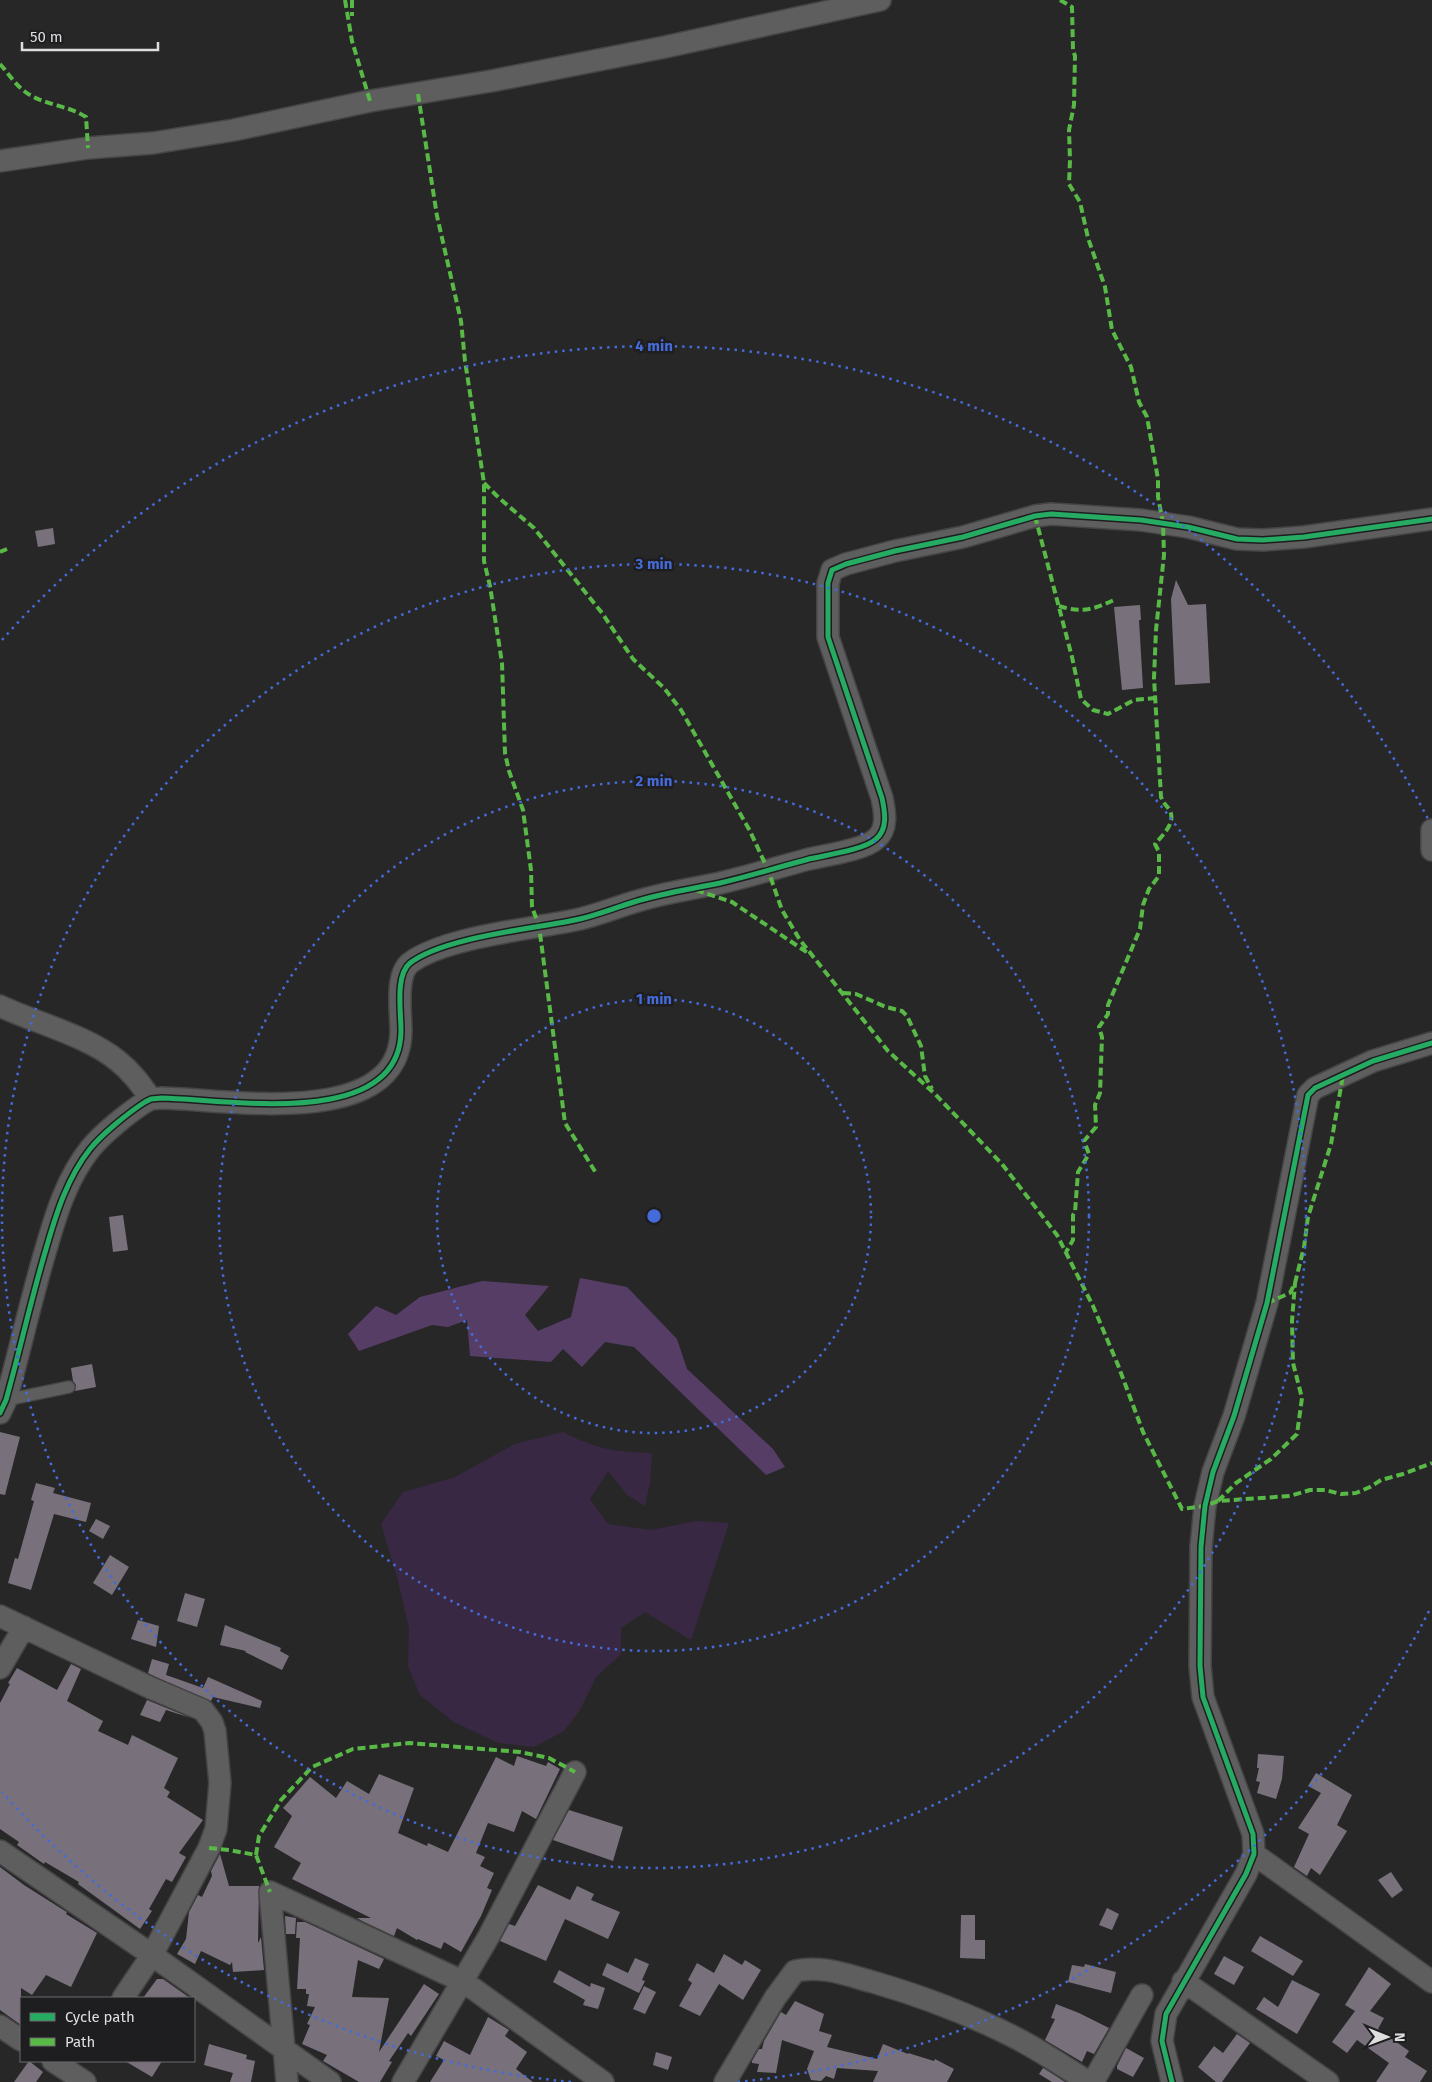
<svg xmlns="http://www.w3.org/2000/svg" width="1432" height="2082" viewBox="0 0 1432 2082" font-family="'Fira Sans',sans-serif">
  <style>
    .green { fill: #392844 }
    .water { fill: #563d66 }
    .building { fill: #78717b }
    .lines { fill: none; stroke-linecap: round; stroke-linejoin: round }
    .lane-casing { stroke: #464546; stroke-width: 14 }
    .street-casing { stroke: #464546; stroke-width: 24 }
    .lane { stroke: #5f5e5f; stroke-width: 11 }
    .street { stroke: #5f5e5f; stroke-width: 21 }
    .quiet { stroke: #58b947; stroke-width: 4; stroke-dasharray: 8 4; stroke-linecap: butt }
    .cycleway-casing { stroke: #1e1d1f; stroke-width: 8 }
    .cycleway { stroke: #26ab63; stroke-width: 5 }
    .ring { fill: none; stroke: #446bd9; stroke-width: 2.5; stroke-dasharray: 2.5 5 }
    .centre { fill: #446bd9; stroke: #1e1d1f; stroke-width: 2.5 }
    .ring-label { font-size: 15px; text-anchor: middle; font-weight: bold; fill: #446bd9; stroke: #1e1d1f; stroke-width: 5; stroke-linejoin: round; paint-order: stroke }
  </style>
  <rect width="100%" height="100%" fill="#282728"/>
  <!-- green -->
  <path class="green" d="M563,1432C597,1449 613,1452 652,1453L650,1482L645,1506L627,1495L608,1471L590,1499L608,1524L651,1530L697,1521L729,1523L691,1640L645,1612L621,1628V1654L596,1677L580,1710L564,1731L534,1747L498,1743L454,1722L420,1695L408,1666L409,1628L397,1577L381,1524L403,1492L453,1478L515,1444Z"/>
  <!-- water -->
  <path class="water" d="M580,1278L627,1287L677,1339L687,1369L773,1449L785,1467L766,1475L634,1347L605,1342L582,1367L563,1349L551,1362L470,1356L467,1320L448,1327L432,1325L359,1351L348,1334L376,1306L396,1315L420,1297L482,1281L549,1286L525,1315L538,1331L571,1317Z"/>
  <!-- building -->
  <path class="building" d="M53,528L55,544L38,547L35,531Z
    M1176,580L1188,605L1206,604L1210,683L1175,685L1171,599Z
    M1140,605L1141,620H1139L1143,688L1122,690L1114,607Z
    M123,1215L128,1250L113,1252L109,1217Z
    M92,1364L96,1387L75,1391L76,1385L73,1381L71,1368Z
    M0,1432L20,1437L5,1495L0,1494Z
    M36,1483L55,1488L53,1493L91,1503L86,1522L54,1514L31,1590L8,1583L15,1558L18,1559L34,1501L31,1500Z
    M96,1519L110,1526L103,1539L89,1531Z
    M110,1555L129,1567L112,1595L93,1583Z
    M185,1593L205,1599L197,1627L177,1621Z
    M138,1620L159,1626L156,1647L131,1639Z
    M225,1625L281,1648L280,1651L289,1656L282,1670L245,1652L246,1651L220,1645Z
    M152,1659L169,1664L166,1675L203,1688L208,1677L262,1701L260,1708L213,1697L211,1701L156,1677L148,1673Z
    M71,1664L81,1669L67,1701L103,1721L98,1731L128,1745L132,1735L178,1758L164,1788L170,1792L167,1797L203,1820L179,1853L186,1857L172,1882L166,1879L149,1909L152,1911L140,1929L78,1884L79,1882L45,1862L44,1864L17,1845L19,1842L0,1829V1703L10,1684L8,1683L17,1668L57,1690Z
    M147,1700L191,1718L166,1710L160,1722L140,1715Z
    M1258,1754L1284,1756L1282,1779L1276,1799L1257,1793L1260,1782L1256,1781L1259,1768H1257Z
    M517,1756L546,1766L548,1762L560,1769L536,1819L522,1811L514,1832L488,1823L476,1853L485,1857L480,1866L494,1873L487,1888L492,1890L481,1916L461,1952L444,1942L441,1949L418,1939L417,1940L397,1928L394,1936L362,1921L357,1918H371L292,1879L301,1863L274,1847L292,1816L283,1808L310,1777L336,1798L347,1781L369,1794L379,1774L414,1788L398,1833L427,1846L428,1843L448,1852L496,1757L514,1766Z
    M1316,1773L1352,1795L1337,1825L1347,1831L1320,1875L1311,1868L1307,1876L1294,1867L1309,1834L1298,1828L1321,1793L1308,1786Z
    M569,1810L623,1827L613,1861L553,1840Z
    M220,1854L229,1886H259L258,1943L261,1937L264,1970L233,1972L232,1962L230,1965L201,1951L195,1964L177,1954L186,1939L189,1912L198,1895L202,1897L212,1876L211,1871Z
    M0,1867L24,1885L65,1911L67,1912L66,1914L97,1933L71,1987L46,1975L32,1995L21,1988V2025L0,2010Z
    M1391,1872L1403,1890L1392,1898L1378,1880Z
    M538,1885L570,1900L577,1886L594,1894L591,1900L620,1912L608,1939L565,1919L546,1961L500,1941L509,1924L515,1926Z
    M1107,1908L1119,1914L1112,1930L1099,1925Z
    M961,1915H975V1940H985V1959L960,1958Z
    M285,1916L296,1918L295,1934H286Z
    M297,1922H305L384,1959L379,1969L358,1960L352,1997L389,1998L379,2052L424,1984L439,1994L411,2036L408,2033L389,2061L392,2062L380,2082H359L323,2061L327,2055L302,2044L310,2025L307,2024L315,2007L307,2006L309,1994H306V1989H297L300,1938H296Z
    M1260,1936L1303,1961L1293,1976L1251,1951Z
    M724,1954L742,1965L745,1960L761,1970L743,2000L719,1984L700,2016L679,2006L692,1983L688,1980L697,1963L714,1973Z
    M1224,1956L1244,1967L1234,1985L1214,1974Z
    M635,1958L649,1964L642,1980L645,1981L639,1993L602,1975L607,1963L628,1973Z
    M1085,1964L1116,1972L1111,1993L1068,1982L1072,1965L1084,1967Z
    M1369,1967L1391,1984L1370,2011L1384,2018L1378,2029L1409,2051L1405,2057L1427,2071L1420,2082H1376L1389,2063L1357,2040L1347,2053L1332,2042L1355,2011L1345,2005Z
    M559,1970L590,1987L591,1983L605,1988L598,2009L583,2005L585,2000L553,1982Z
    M157,1979H163L190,1998H143Z
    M1292,1980L1320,1994L1297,2034L1256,2009L1264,1997L1278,2007Z
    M644,1986L656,1992L645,2014L633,2009Z
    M795,2001L824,2014L819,2031L832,2035L827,2047L877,2059L883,2044L908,2054V2053L934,2061L935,2059L954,2069L947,2082H873L878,2071L837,2068L834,2079L826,2076L821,2081L811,2080L807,2069L814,2051L782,2040L776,2073L757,2072L759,2064L752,2063V2061L759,2049H762L764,2041L781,2012L786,2015Z
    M1056,2004L1079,2013L1109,2028L1094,2054L1087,2051L1082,2062L1045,2040L1055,2019L1051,2018Z
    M488,2017L509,2030L505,2036L527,2052L516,2069L533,2082H430L444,2060L436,2056L444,2041L470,2055Z
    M1237,2034L1250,2043L1222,2082H1216L1198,2067L1214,2046L1223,2053Z
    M209,2044L247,2055L246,2059L255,2061L251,2082H230L233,2073L204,2065Z
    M1126,2048L1144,2058L1133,2077L1117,2069V2066Z
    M656,2052L672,2057L668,2070L653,2065Z
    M29,2061L43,2072L36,2082H14Z
    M125,2061H162L152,2077Z
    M1043,2068L1045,2069L1065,2082H1052L1039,2074Z"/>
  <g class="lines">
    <!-- lane casing -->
    <g class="lane-casing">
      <path id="lane" d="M6,1400L69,1387"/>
    </g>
    <!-- street casing -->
    <g class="street-casing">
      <path id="street" d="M0,161L88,148L153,143L234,130L370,101L491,81L665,47L880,0
        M1432,830V850
        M0,1006C36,1023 88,1036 118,1061C132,1072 141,1085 151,1099
        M0,1413L6,1400C20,1350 31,1299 46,1249C56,1214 67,1178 90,1149C102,1134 128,1113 145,1102L151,1099L162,1098C226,1099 400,1131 401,1031C401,1012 395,975 410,963C444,937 532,929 575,920C595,916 614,908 634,902C662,893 691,889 720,883C750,876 779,867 809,859C826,855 864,850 876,839C888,829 885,812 882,798L828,637V583L832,570L846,564L895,551L963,537L1035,516L1051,514L1141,520L1188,527L1237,539L1263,540L1304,537L1432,519
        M0,1616L151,1688L203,1710L212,1722L215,1731L220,1783L216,1829L209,1848L152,1955L123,1998
        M0,1668L24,1627
        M0,1851L152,1955L330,2082
        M1254,1854L1432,1982
        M1183,1981L1328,2082
        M0,2026L21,2040
        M53,2061L85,2082
        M287,2082L270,1892L464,1982L603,2082
        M403,2082L489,1936L575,1772
        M725,2082L775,1998L795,1971C822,1965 847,1975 873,1982C921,1996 969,2014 1014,2037C1040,2050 1064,2067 1089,2082
        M1093,2082L1142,1995
        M1172,2082L1162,2041L1166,2014L1246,1874L1254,1854L1253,1834L1203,1697L1200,1666L1201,1547L1205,1506L1213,1472L1234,1416L1267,1303L1308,1095L1315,1088L1373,1061L1432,1043"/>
    </g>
    <!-- lane -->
    <use href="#lane" class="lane"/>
    <!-- street -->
    <use href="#street" class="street"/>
    <!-- quiet -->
    <path class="quiet" d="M345,0L352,41L370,101
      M352,0V16
      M1060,0L1072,7L1073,50L1075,56L1074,105L1069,130L1070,160L1069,184L1080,202L1088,238L1105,287L1112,330L1131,367L1139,402L1147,417L1158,479V497L1163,523L1164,555L1156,630L1154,678L1161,797C1164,805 1167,805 1170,811C1176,823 1162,836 1155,844L1159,852V876L1149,889L1143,905L1140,929L1108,1005V1014L1099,1027L1102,1037L1100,1093L1095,1105L1096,1127L1084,1141L1089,1154L1078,1172L1075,1212L1073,1215V1240L1066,1252
      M0,64C8,73 15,84 24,91C42,105 68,105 86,117L88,148
      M418,94L437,216L461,321L465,361L484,483V561L490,586L502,663L505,753L509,771L523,810L531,870L532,907L539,926L565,1123L596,1173
      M484,483L499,498L534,528L602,613L633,659L664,688L681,710L750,831L768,870L782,910L800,940L888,1051L935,1094L1002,1164L1057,1235L1093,1306L1118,1365L1143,1432L1182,1509L1205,1506L1218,1501L1290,1496L1310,1490H1325L1341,1494L1356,1493L1370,1487L1381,1480L1403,1474L1432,1463
      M1035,516L1072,657L1081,699L1093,710L1108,714L1134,700L1155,698
      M0,552L7,549
      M1059,606C1082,613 1092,610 1114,600
      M696,890L732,902L808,953
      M843,993L856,994L886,1007L902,1011L907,1016L921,1046L925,1076L932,1089
      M1267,1303L1290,1293L1295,1283L1304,1247L1308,1217L1331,1144L1343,1075
      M1218,1501L1236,1483L1271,1459L1297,1434L1302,1398L1293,1363L1292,1321L1295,1283
      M209,1848L229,1850L256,1855L270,1892
      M256,1855L259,1836L281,1800L312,1767L353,1749L409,1743L520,1752L549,1758L575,1772"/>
    <!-- cycleway casing -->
    <g class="cycleway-casing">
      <path id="cycleway" d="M0,1413L6,1400C20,1350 31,1299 46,1249C56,1214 67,1178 90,1149C102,1134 128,1113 145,1102L151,1099L162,1098C226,1099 400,1131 401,1031C401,1012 395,975 410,963C444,937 532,929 575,920C595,916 614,908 634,902C662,893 691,889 720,883C750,876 779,867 809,859C826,855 864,850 876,839C888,829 885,812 882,798L828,637V583L832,570L846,564L895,551L963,537L1035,516L1051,514L1141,520L1188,527L1237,539L1263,540L1304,537L1432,519
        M1172,2082L1162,2041L1166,2014L1246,1874L1254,1854L1253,1834L1203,1697L1200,1666L1201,1547L1205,1506L1213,1472L1234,1416L1267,1303L1308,1095L1315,1088L1373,1061L1432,1043"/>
    </g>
    <!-- cycleway -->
    <use href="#cycleway" class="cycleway"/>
  </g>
  <!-- distance rings -->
  <g class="ring">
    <circle cx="654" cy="1216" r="217"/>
    <circle cx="654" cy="1216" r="435"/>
    <circle cx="654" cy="1216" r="652"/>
    <path d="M1429 1611A870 870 0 0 1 737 2082M571 2082A870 870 0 0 1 2 1792M2 640A870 870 0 0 1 1429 821"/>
  </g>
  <circle cx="654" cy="1216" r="8" class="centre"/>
  <g class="ring-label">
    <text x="654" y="351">4 min</text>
    <text x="654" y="569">3 min</text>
    <text x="654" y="786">2 min</text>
    <text x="654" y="1004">1 min</text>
  </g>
  <!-- legend -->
  <rect x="20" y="1997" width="175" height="65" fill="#1e1d1f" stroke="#6b6a6c"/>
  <rect x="30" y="2013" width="25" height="8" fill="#26ab63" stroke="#6b6a6c"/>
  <text x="65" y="2022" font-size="15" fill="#dededf">Cycle path</text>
  <rect x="30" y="2038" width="25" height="8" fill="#58b947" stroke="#6b6a6c"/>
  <text x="65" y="2047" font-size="15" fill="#dededf">Path</text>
  <!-- north arrow -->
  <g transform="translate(1387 2037) rotate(91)" stroke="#1e1d1f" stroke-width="4" paint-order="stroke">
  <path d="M0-4L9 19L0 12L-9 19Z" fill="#dededf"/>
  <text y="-8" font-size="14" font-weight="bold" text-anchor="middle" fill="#dededf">N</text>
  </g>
  <!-- scale -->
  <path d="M22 42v8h136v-8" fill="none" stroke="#dededf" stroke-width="2.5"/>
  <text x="30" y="42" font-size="15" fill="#dededf" stroke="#1e1d1f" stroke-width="4" paint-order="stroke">50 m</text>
</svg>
